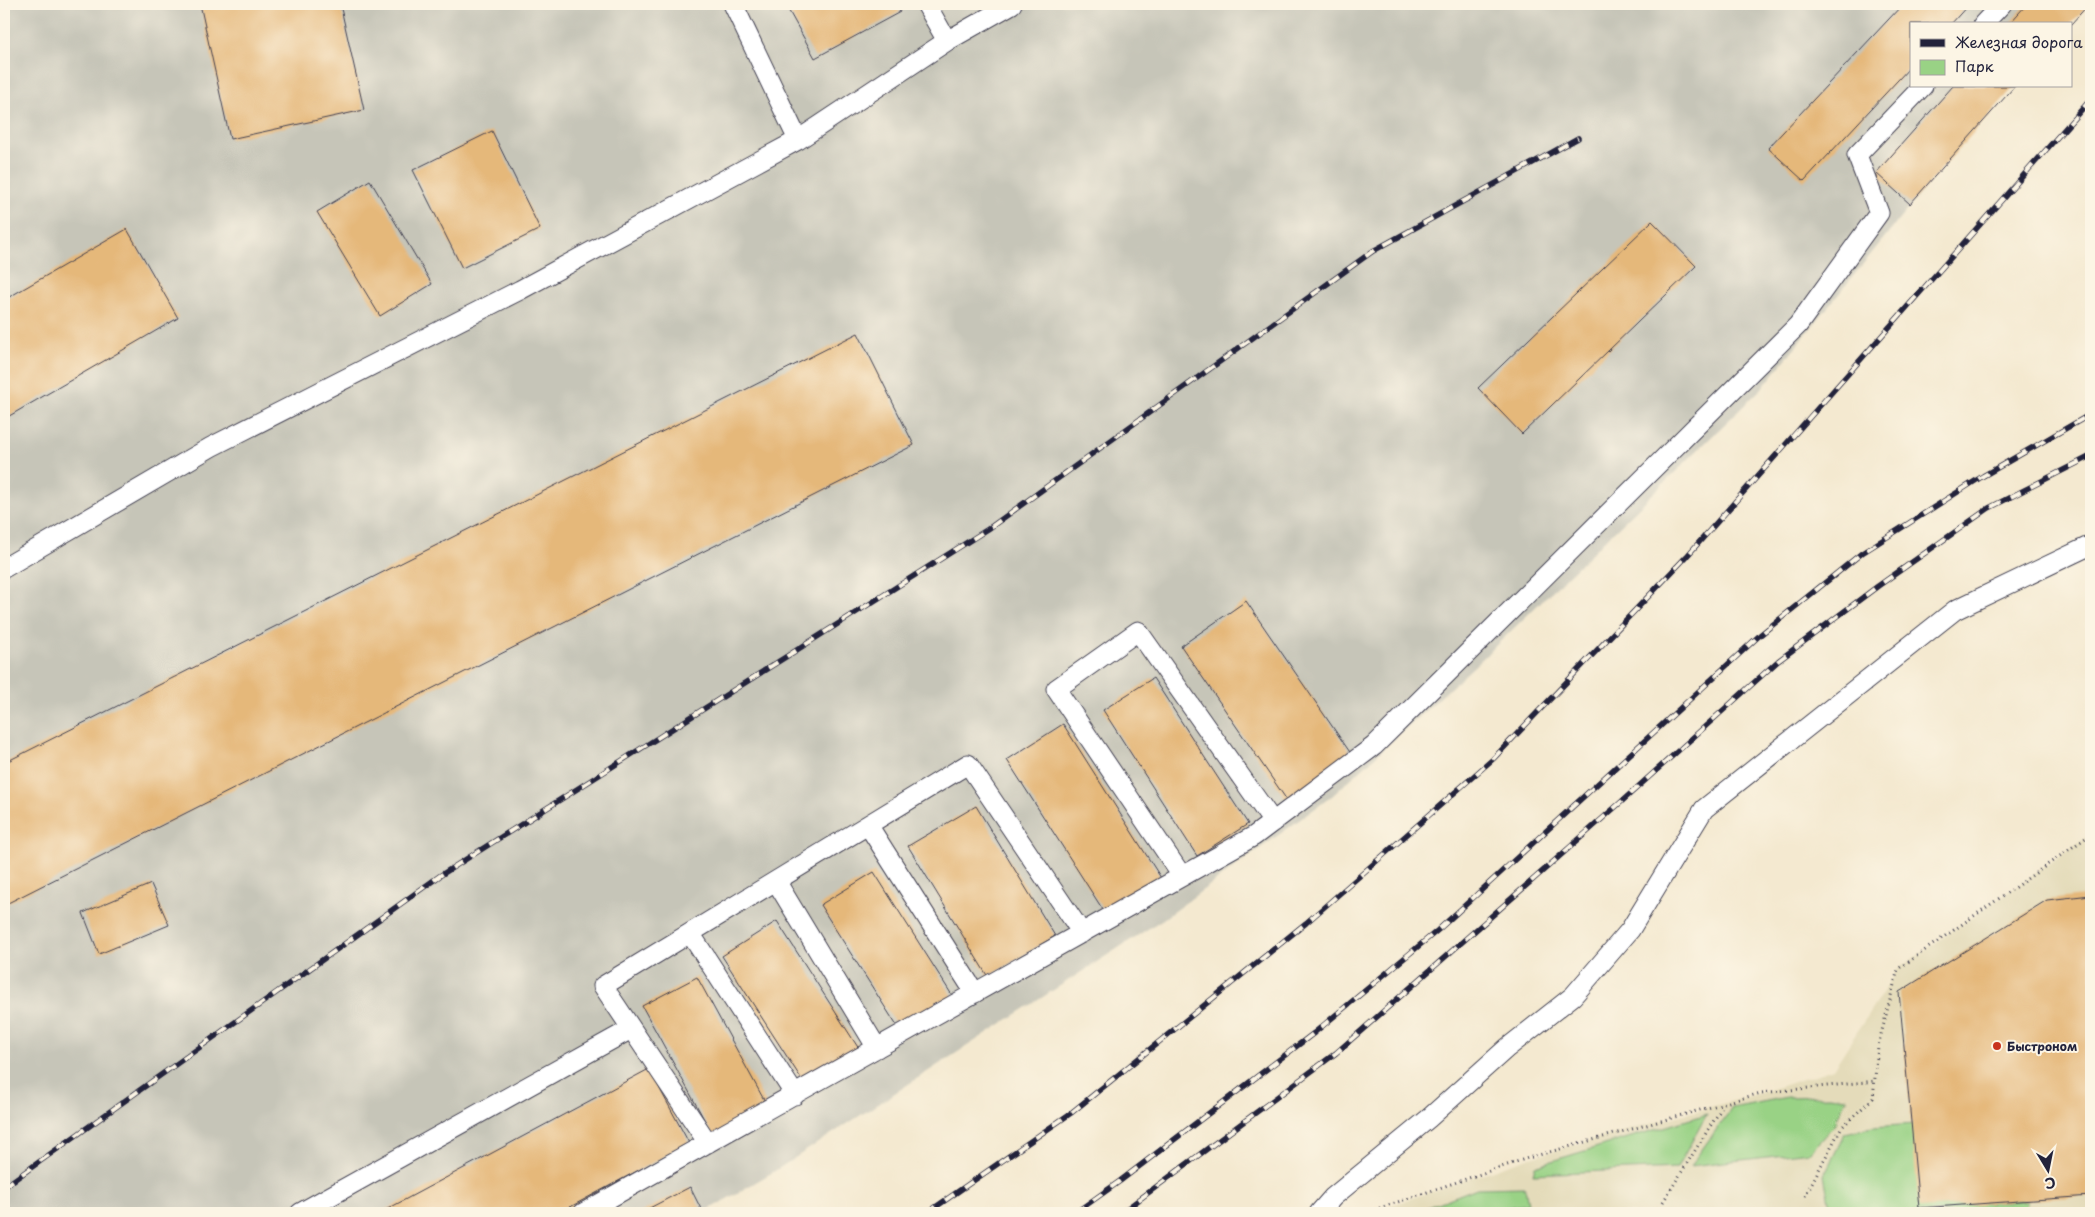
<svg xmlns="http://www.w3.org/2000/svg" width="2095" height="1217" viewBox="0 0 2095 1217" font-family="'Playpen Sans',sans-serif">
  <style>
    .built { fill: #e4dbba }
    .industrial { fill: #c6c5b8 }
    .green { fill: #99d285; stroke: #5e7a60 }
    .building { fill: #e5b87a }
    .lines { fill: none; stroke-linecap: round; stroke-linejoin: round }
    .lane-casing { stroke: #424051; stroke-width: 21 }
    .path { stroke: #424051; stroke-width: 3; stroke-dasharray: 1 4; stroke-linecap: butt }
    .lane { stroke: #fff; stroke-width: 19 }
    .rail-casing { stroke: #22223b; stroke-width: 5.5 }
    .rail { stroke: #fcf5e5; stroke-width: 4; stroke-dasharray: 11; stroke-linecap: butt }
    .poi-dot { fill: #c8321e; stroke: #fcf5e5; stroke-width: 2 }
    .labels { text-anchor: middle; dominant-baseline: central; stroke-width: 4; stroke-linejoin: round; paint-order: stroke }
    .poi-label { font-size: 12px; font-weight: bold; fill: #22223b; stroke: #fcf5e5; text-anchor: start }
  </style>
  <rect width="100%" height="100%" fill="#fcf5e5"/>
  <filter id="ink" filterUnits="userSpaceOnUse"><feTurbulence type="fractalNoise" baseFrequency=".02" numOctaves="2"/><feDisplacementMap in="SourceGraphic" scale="10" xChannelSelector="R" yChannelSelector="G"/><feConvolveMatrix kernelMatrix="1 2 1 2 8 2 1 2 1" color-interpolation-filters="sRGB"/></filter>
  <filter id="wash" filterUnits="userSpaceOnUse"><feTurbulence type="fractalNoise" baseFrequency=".0096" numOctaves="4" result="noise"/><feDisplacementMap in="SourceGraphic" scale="20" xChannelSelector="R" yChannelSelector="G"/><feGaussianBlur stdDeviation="1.12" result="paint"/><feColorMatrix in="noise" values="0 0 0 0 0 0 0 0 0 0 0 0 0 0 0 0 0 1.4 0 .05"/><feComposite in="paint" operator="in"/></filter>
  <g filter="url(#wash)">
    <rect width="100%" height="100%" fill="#f4e9d0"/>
    <!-- built -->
    <path class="built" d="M2087,837H2091V1213H1369L1528,1158L1761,1093L1833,1069L1898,969Z"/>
    <!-- industrial -->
    <path class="industrial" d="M4,4H2066L2051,24H1911V86H2004L1953,153L1763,387L1483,658L1332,796L1163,919L773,1172L703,1213H4Z"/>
    <!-- green -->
    <path class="green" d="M1829,1096L1847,1098L1834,1125L1810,1152L1690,1166L1732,1108L1787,1097Z
      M1707,1114L1677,1168L1533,1174L1535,1166Z
      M1914,1124L1920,1207L2027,1201L2026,1213H1831L1824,1175L1845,1133L1873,1127Z
      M1525,1187L1528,1204L1472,1213H1412L1477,1188Z"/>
    <g id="blocks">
      <!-- building -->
      <path class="building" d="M200,4H340L364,110L230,139Z
        M785,4H896L900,12L815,58Z
        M1903,4H1969L1951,24H1911V66L1804,181L1768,148Z
        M2027,4H2089L2071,24H2009Z
        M1953,86H2015L1910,204L1876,173Z
        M492,131L540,229L462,268L413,170Z
        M370,180L432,284L380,316L317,212Z
        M1652,221L1696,266L1522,434L1478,388Z
        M127,229L178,318L4,419V300Z
        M858,333L914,445L4,905V763Z
        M1246,601L1356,761L1291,806L1181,646Z
        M1153,678L1248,824L1197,856L1103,710Z
        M1063,724L1161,878L1105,913L1007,760Z
        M976,806L1055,936L988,977L908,846Z
        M874,872L957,1003L904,1037L820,905Z
        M151,884L169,925L99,954L83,913Z
        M2091,895V1196L1919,1208L1899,992L2047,900Z
        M777,921L861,1052L806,1086L722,956Z
        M697,977L769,1109L715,1139L642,1006Z
        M649,1069L689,1143L559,1213H380Z
        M690,1187L703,1213H640Z"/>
    </g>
  </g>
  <g filter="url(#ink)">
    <use href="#blocks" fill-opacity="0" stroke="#424051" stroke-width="1"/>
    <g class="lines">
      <!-- lane casing -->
      <g class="lane-casing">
        <path id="lane" d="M733,4L798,140
          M926,4L947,41
          M1983,24L2002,4
          M4,568L211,447L520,290L798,140L947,41L1012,4
          M868,825L975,993
          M1182,876L1056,689L1138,631L1273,822
          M776,881L877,1048
          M690,933L795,1095
          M708,1143L603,986L968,764L1082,933
          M300,1213L631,1029
          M583,1213L1254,836L1374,746L1798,325L1879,213L1857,155L1923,86
          M1319,1213L1333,1197L1428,1119L1507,1048L1573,996L1630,930L1704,809L1955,610L2091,545"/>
      </g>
      <!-- path -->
      <path class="path" d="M1805,1196L1841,1128L1873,1098L1878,1046L1898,969L2087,837H2091
        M1663,1202L1724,1104
        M1365,1213L1528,1158L1761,1093L1875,1081"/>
      <!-- lane -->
      <use href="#lane" class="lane"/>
      <!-- rail casing -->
      <g class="rail-casing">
        <path id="rail" d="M4,1187L441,875L988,529L1373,251L1578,138
          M927,1213L1071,1113L1306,923L1493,759L1687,556L2091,99
          M1075,1213L1120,1181L1314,1033L1438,930L1760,635L1862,553L1983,476L2091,414
          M1121,1213L1336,1053L1620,803L1778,661L1878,586L1989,508L2091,456"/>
      </g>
      <!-- rail -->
      <use href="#rail" class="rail"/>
    </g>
  </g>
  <!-- markers -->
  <circle class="poi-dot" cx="1997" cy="1046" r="5"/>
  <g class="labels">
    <!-- poi labels -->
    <g class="poi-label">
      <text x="2007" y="1046">Быстроном</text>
    </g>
  </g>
  <!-- margin -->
  <rect width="2095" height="1217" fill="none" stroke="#fcf5e5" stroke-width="20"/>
  <!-- legend -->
  <rect x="1910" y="22" width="162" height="65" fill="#fcf5e5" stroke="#a5a1a1"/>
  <rect x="1920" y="39" width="25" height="8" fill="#22223b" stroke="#a5a1a1"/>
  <text x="1955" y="48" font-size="15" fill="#22223b">Железная дорога</text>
  <rect x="1920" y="60" width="25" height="15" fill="#99d285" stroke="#a5a1a1"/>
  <text x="1955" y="72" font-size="15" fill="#22223b">Парк</text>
  <!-- north arrow -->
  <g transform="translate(2048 1170) rotate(170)" stroke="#fcf5e5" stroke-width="4" paint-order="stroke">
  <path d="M0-4L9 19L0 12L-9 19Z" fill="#22223b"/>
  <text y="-8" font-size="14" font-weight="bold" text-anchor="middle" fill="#22223b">С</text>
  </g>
</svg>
